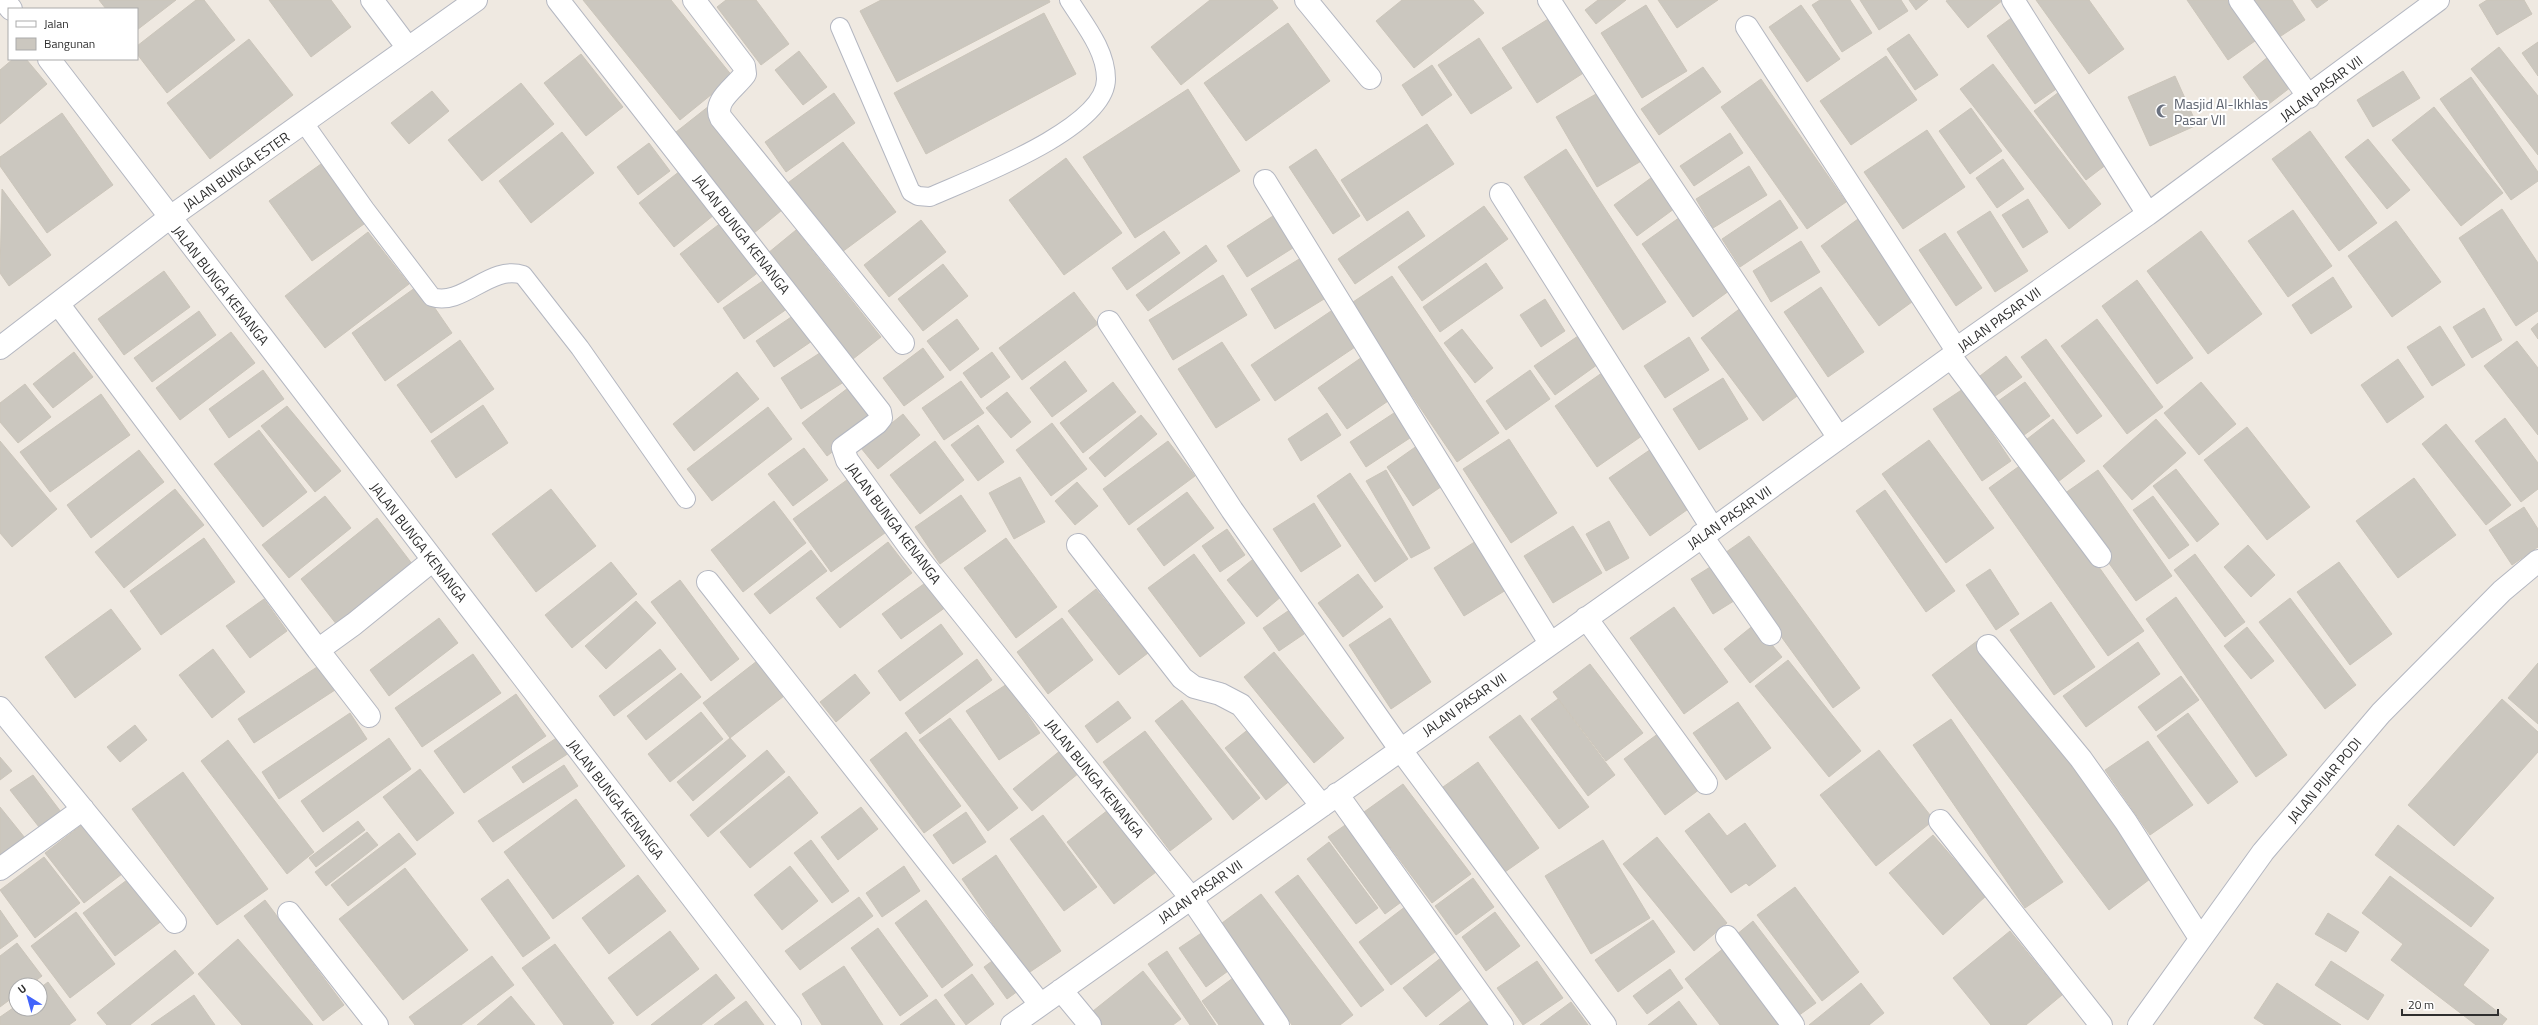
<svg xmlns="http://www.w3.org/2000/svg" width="2538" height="1025" viewBox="0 0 2538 1025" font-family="'Titillium Web',sans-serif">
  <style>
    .building { fill: #cbc7bf; stroke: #cbc5ba }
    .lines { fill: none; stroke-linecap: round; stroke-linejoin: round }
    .service-casing { stroke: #b4b7c1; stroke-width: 20 }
    .minor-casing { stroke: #b4b7c1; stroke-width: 24 }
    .tertiary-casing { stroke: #b4b7c1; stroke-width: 24 }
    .service { stroke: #fff; stroke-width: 18 }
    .minor { stroke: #fff; stroke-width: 22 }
    .tertiary { stroke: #fff; stroke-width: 22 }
    .labels { text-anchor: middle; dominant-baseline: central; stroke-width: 4; stroke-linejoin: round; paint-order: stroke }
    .street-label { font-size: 14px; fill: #2e2e2e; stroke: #fff }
    .worship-label { font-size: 14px; fill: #5b616d; stroke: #fff; text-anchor: start }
  </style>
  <rect width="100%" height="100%" fill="#efe9e1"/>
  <!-- building -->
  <path class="building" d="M99,0H176L137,30V9H106Z
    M196,0H204L235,40L167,93L137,54V46Z
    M269,0H331L351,27L311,57Z
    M583,0H671L733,77L680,120Z
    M726,0H756L789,44L761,65L717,7Z
    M881,0H1049L1050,2L897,82L860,11Z
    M1210,0H1272L1278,8L1181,85L1151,47Z
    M1402,0H1473L1484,13L1414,68L1376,21Z
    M1598,0H1626L1596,24L1585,10Z
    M1658,0H1718L1677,28Z
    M1820,0H1850L1872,33L1842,52L1812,5Z
    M1860,0H1901L1908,11L1879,30Z
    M1909,0H1928L1916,10Z
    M1948,0H2003L1968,28L1946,1Z
    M2036,0H2089L2124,49L2089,74Z
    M2187,0H2227L2255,41L2228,60Z
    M2253,0H2292L2305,20L2278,38Z
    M2311,0H2328L2317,8Z
    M2487,0H2524L2532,14L2497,35L2479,5Z
    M1646,5L1687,71L1642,98L1601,33Z
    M1801,5L1840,59L1807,82L1769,27Z
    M1044,13L1076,74L926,154L894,93Z
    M1553,16L1588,70L1537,103L1502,48Z
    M2014,16L2062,85L2035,104L1987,36Z
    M1288,23L1330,81L1246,141L1204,83Z
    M1909,34L1938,75L1915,90L1887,49Z
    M1479,38L1512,88L1471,114L1438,65Z
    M249,39L293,95L210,159L167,103Z
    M2538,42V76L2522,53Z
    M2499,47L2538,96V155L2471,69Z
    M799,51L827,87L803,105L775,70Z
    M581,54L623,107L586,136L544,83Z
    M1886,56L1917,100L1851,145L1820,101Z
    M2268,57L2291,87L2265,107L2243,77Z
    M13,59H26L47,84L0,124V70Z
    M1993,64L2101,204L2069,229L1960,89Z
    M1432,65L1452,95L1422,116L1402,85Z
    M1703,67L1721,92L1659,135L1641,109Z
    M2403,71L2420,98L2373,127L2357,100Z
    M2175,76L2197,125L2150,146L2128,97Z
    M2471,77L2538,172V181L2511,200L2440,99Z
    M1761,79L1846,202L1807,229L1721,107Z
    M521,83L554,124L482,181L448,140Z
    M1188,89L1240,171L1135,238L1083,157Z
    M1603,90L1643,160L1597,187L1556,117Z
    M432,91L449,111L409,144L391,123Z
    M2059,92L2111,161L2086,180L2034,111Z
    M834,93L855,123L786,172L765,142Z
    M709,106L787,206L754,233L676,132Z
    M2434,107L2503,193L2461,226L2392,140Z
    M1971,108L2002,151L1970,174L1939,131Z
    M62,113L113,185L47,233L0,166V157Z
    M1427,124L1454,164L1367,221L1341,180Z
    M1927,130L1965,187L1903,229L1864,172Z
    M2310,131L2377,223L2339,251L2272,159Z
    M562,132L594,173L531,223L499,181Z
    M1730,133L1743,153L1694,186L1680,166Z
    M2368,139L2410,190L2387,209L2345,157Z
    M843,142L896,212L838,255L785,185Z
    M649,143L670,171L638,195L617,167Z
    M1316,149L1360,216L1333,234L1289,167Z
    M1566,149L1666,302L1623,330L1524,177Z
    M1066,158L1122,233L1064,275L1009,200Z
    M2003,159L2024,189L1997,208L1976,178Z
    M321,164L364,224L312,261L269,201Z
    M1749,166L1767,195L1713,228L1696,199Z
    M680,171L714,215L674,247L639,203Z
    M1655,175L1678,206L1637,236L1614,205Z
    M2,189L51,255L9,286L0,273Z
    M2028,199L2048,232L2023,248L2002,215Z
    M1780,200L1798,228L1740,267L1722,239Z
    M1484,206L1508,239L1422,301L1398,267Z
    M2502,209L2538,263V311L2516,326L2459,238Z
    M2293,210L2332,266L2288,297L2248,241Z
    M1408,211L1425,236L1355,284L1338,259Z
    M1990,211L2028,271L1995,292L1957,232Z
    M1276,214L1296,246L1247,277L1227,246Z
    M1683,215L1733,288L1693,317L1642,244Z
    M726,219L764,268L718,303L680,254Z
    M1858,219L1916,299L1879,326L1821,246Z
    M921,220L946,252L889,297L864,265Z
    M2396,221L2441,282L2392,317L2348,256Z
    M796,230L881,337L853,359L768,253Z
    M1164,231L1180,253L1127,290L1112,268Z
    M2201,231L2262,314L2208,354L2147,271Z
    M368,232L409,284L325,348L285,296Z
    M1945,233L1982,288L1956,306L1919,250Z
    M1801,241L1820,272L1771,302L1753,271Z
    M1206,245L1217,261L1148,311L1136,295Z
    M1304,256L1329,296L1275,329L1251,289Z
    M1486,263L1503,288L1440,332L1423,307Z
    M943,264L968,296L923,331L898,299Z
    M164,271L190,307L124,355L98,319Z
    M773,274L794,304L744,339L723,308Z
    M1223,275L1247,315L1173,360L1149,320Z
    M1392,276L1499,433L1457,462L1350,304Z
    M2333,277L2352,307L2311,334L2292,305Z
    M2137,280L2193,358L2157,384L2102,306Z
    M419,285L452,333L385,381L352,333Z
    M1821,287L1864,352L1828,377L1784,312Z
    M1074,292L1098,324L1022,380L999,348Z
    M1545,299L1565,331L1541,347L1520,315Z
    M1337,307L1361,343L1275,401L1251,365Z
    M1742,307L1804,391L1763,421L1701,338Z
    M2484,308L2502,340L2472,358L2453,327Z
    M199,311L216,335L152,382L134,358Z
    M797,313L815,339L774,367L756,341Z
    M957,319L979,349L950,371L927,341Z
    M2097,319L2163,407L2127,434L2061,346Z
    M2538,323V339L2531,329Z
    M2440,326L2465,365L2432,386L2407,347Z
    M1462,329L1493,368L1475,383L1444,343Z
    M231,332L255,363L180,420L156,388Z
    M1581,334L1601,362L1555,395L1534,366Z
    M1689,337L1709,370L1665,398L1644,366Z
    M2046,339L2102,416L2077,434L2021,357Z
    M460,340L494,389L431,433L397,385Z
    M2517,341L2538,368V435L2484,366Z
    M1222,342L1260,400L1216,428L1178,369Z
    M923,348L944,377L904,406L883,378Z
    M826,349L847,380L801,409L781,378Z
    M74,352L93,377L53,408L33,384Z
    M992,352L1010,377L981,398L963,373Z
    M1365,355L1394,397L1347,429L1318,388Z
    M2006,356L2022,377L1991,399L1976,379Z
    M2398,359L2424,397L2387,423L2361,385Z
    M1065,361L1087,391L1052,417L1030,388Z
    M263,370L284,399L229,438L209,409Z
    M1530,370L1550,399L1506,430L1486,401Z
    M1606,370L1649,431L1597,467L1555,406Z
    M737,372L759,399L694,451L673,424Z
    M1723,378L1748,419L1699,450L1673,409Z
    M961,381L984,413L944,440L922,408Z
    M1113,382L1136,412L1083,453L1060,423Z
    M2025,382L2050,416L2020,438L1994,404Z
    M2201,382L2236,424L2199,455L2164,413Z
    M25,384L51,417L18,443L0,422V403Z
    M852,385L877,418L827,456L802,423Z
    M1963,389L2011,461L1982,481L1933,409Z
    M1007,392L1031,422L1011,438L986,408Z
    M101,394L130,435L50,492L20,452Z
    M483,405L508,443L456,478L431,441Z
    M287,406L341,471L315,492L261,426Z
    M768,407L792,439L712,501L687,469Z
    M1400,409L1416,434L1366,467L1350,442Z
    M1327,413L1341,435L1301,461L1288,439Z
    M903,414L920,435L878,469L861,448Z
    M1141,415L1157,434L1105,477L1089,458Z
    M2505,418L2538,463V489L2521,502L2475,441Z
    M2053,419L2085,461L2054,485L2022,443Z
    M2156,419L2186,453L2132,500L2103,466Z
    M1052,423L1087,469L1051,496L1016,450Z
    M2446,424L2511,505L2486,525L2422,444Z
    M978,425L1004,462L978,481L951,445Z
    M2247,427L2310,507L2267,540L2204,460Z
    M259,430L307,492L263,527L214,464Z
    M1509,439L1557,513L1511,543L1463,469Z
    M1929,440L1994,528L1946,563L1882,474Z
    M0,441L57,509L12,547L0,533Z
    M935,441L964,480L920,514L890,475Z
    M1168,441L1195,476L1129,525L1103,489Z
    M1421,443L1448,482L1413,506L1387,467Z
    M1654,447L1694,505L1650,536L1609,478Z
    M804,448L828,480L793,506L768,474Z
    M139,450L164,482L91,538L67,505Z
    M2025,462L2144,631L2108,656L1989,488Z
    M2176,469L2219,524L2197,542L2153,486Z
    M1386,470L1430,548L1411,558L1366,481Z
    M2098,470L2172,576L2136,601L2061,496Z
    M1350,473L1408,559L1375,582L1317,496Z
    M851,477L889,530L831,572L793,519Z
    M1020,477L1045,522L1014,539L989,493Z
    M2414,478L2456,535L2398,578L2356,521Z
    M1077,482L1098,506L1075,525L1055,501Z
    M175,489L204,525L124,588L95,552Z
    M551,489L596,546L536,592L492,534Z
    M1885,490L1955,591L1926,612L1856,511Z
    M1187,492L1214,528L1164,566L1137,529Z
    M961,495L986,531L940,564L915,527Z
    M325,496L351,528L289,578L262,545Z
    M2153,496L2189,545L2169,559L2133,510Z
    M774,501L806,543L743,592L711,550Z
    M1314,503L1341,546L1301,572L1273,529Z
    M2524,507L2538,529V547L2512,565L2489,530Z
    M377,518L413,565L337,625L301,579Z
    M1609,521L1629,558L1606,571L1586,534Z
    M1573,526L1602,573L1553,603L1524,556Z
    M1227,529L1245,555L1220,572L1202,546Z
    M1749,536L1860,688L1833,708L1722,555Z
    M204,538L235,582L161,635L130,591Z
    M1006,538L1057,607L1016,638L964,568Z
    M1476,541L1506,590L1464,616L1434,568Z
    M888,542L912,573L840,628L816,598Z
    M2248,545L2275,575L2251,597L2224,567Z
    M811,550L827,571L770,614L754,594Z
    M1194,554L1245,623L1200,657L1148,588Z
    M2195,554L2245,622L2225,637L2174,570Z
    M1252,560L1282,596L1257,617L1227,580Z
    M611,562L637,594L572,648L545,615Z
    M2339,562L2392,634L2350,665L2297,592Z
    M1715,564L1737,599L1713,614L1691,579Z
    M1990,569L2019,614L1996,630L1966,585Z
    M1358,574L1383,607L1343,637L1318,603Z
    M680,580L739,659L711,681L651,602Z
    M928,581L946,607L901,639L882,614Z
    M1096,589L1148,653L1119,675L1068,611Z
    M2176,597L2287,755L2256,777L2146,619Z
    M2290,598L2356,685L2325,709L2259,622Z
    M264,599L287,631L250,658L226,626Z
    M636,601L656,623L606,669L585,646Z
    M2051,602L2095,667L2054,695L2010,630Z
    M1674,607L1728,682L1684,714L1630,638Z
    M111,609L141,649L75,698L45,657Z
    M1288,611L1304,634L1279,651L1263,628Z
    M439,618L458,643L389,696L370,670Z
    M1062,618L1093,660L1048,694L1017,652Z
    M1390,618L1431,682L1391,709L1349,645Z
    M941,624L963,654L900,701L878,671Z
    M1755,624L1782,657L1750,683L1724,649Z
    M2247,627L2274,661L2251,679L2224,646Z
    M1977,641L2154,876L2109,910L1932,675Z
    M2138,642L2160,674L2086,727L2063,696Z
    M213,649L245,692L212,718L179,675Z
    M660,649L676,669L614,716L599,696Z
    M1274,652L1344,738L1314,763L1244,677Z
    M473,654L501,693L422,747L395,708Z
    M977,659L992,680L920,734L905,713Z
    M1788,660L1861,751L1829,777L1755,686Z
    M757,661L784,696L730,738L703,703Z
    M2538,663V724L2508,698Z
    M1590,664L1643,733L1606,761L1553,692Z
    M320,665L335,690L254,743L238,719Z
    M681,673L701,697L646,740L627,716Z
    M855,674L870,693L836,722L820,702Z
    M2181,676L2199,700L2156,731L2138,707Z
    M1007,684L1040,733L999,760L966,711Z
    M516,694L546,736L464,793L434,751Z
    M1558,699L1615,775L1588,796L1531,719Z
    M2502,699L2538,732V752L2454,846L2408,805Z
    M1182,700L1260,798L1233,820L1155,721Z
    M1118,701L1131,718L1097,743L1085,726Z
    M1738,702L1771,748L1726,780L1693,733Z
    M701,712L723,739L670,782L648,754Z
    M350,713L367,739L279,799L262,772Z
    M2188,713L2238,782L2208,804L2157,736Z
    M1520,715L1589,807L1559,829L1489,737Z
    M950,718L1018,808L988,831L919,740Z
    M1951,719L2063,882L2025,908L1913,745Z
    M1255,724L1297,775L1266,800L1225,748Z
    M135,725L147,740L120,762L107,747Z
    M1145,731L1212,819L1170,851L1103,762Z
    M906,732L961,806L924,833L870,760Z
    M1659,733L1700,789L1665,815L1624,759Z
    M558,737L569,753L523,783L512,767Z
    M389,738L411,769L323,832L301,801Z
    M730,738L746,756L693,801L677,782Z
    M228,740L314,852L287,874L201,761Z
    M2148,741L2193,805L2150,835L2105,770Z
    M767,750L785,772L708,837L690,815Z
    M1061,750L1079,773L1032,811L1013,789Z
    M1879,750L1934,820L1876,866L1820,795Z
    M0,757L12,771L0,780Z
    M1478,762L1539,848L1505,872L1443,787Z
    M564,765L578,786L493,842L478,821Z
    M420,769L454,813L417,841L383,797Z
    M183,772L268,889L217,925L132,809Z
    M33,775L61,812L39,827L10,790Z
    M789,776L818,813L750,868L720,832Z
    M1403,784L1471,874L1432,903L1364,812Z
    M576,799L625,866L553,919L504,852Z
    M0,807L25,838L0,858Z
    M861,807L878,829L838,860L821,837Z
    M1108,810L1156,872L1114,904L1067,842Z
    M966,812L986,842L953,864L933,835Z
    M1709,813L1727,836L1745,823L1776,866L1749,886L1746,883L1731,893L1685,831Z
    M1043,815L1097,887L1064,911L1010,839Z
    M358,821L365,830L316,867L309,858Z
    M1351,821L1408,897L1385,914L1328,837Z
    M83,824L122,874L84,903L45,853Z
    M2398,825L2494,898L2471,927L2375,855Z
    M367,832L378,845L326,886L315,872Z
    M399,833L416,854L348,906L331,885Z
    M1933,835L1986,896L1943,935L1889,873Z
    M1657,837L1727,923L1694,951L1623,864Z
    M811,840L849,891L832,903L794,853Z
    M1603,840L1650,918L1591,954L1545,876Z
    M1329,842L1378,908L1356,924L1307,859Z
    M996,855L1061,951L1027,974L962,879Z
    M44,857L80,903L35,938L0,890Z
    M790,866L818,901L782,930L754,895Z
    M904,866L920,891L882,917L866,893Z
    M405,868L468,950L403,1000L339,919Z
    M638,875L666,911L609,954L582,918Z
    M1298,875L1384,990L1361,1007L1275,892Z
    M2390,876L2489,950L2463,985L2507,1019L2502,1025H2476L2391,960L2403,944L2362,913Z
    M131,877L163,920L115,956L83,913Z
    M1473,878L1494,907L1456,935L1435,906Z
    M508,879L550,938L523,957L481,899Z
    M1795,887L1859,972L1822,1001L1757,915Z
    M1261,894L1353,1015L1340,1025H1292L1218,926Z
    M859,897L873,916L800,970L785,951Z
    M265,900L344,1005L323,1021L244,916Z
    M926,900L973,965L942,988L895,923Z
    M1410,903L1443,946L1391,985L1359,942Z
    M0,910L18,936L0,949Z
    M76,912L115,964L70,998L31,946Z
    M1495,912L1520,946L1486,971L1462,937Z
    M2328,913L2359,932L2346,952L2315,934Z
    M1653,920L1675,952L1618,992L1595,960Z
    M1753,921L1816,1003L1798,1016L1736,935Z
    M878,928L928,996L900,1016L851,948Z
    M1209,928L1235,966L1206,987L1179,948Z
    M670,931L699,969L637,1016L608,978Z
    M2010,931L2062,995L2026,1025H1991L1953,978Z
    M238,939L313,1025H242L198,974Z
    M17,943L42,976L30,985H16V995L0,1007V956Z
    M555,944L614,1023L611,1025H564L522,968Z
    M1729,944L1791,1025H1720L1685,979Z
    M175,950L194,973L130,1025H107L97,1013Z
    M1167,951L1216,1025H1190L1148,964Z
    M492,956L514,985L461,1025H415L409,1017Z
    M999,956L1022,988L1007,999L984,967Z
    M1442,957L1465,986L1426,1017L1403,988Z
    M1537,961L1563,998L1523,1025L1497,988Z
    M2331,961L2384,995L2368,1020L2315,985Z
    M844,966L883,1025H822L802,994Z
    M1670,969L1683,988L1647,1014L1633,996Z
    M1143,971L1181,1019L1173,1025H1096L1088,1015Z
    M716,974L735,998L701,1025H651Z
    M972,974L994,1004L966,1025L944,995Z
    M1237,975L1272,1025H1219L1202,1001Z
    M48,982L76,1020L69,1025H0V1017L16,1006V1009H40V988Z
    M1861,983L1884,1013L1869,1025H1809Z
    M2277,983L2341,1025H2265L2254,1018Z
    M194,995L215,1025H151Z
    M511,996L535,1025H477Z
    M1475,997L1497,1025H1439Z
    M936,999L955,1025H900Z
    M746,1001L764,1025H714Z
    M1679,1001L1697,1025H1648Z
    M1571,1002L1588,1025H1540Z"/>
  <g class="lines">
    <!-- service casing -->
    <g class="service-casing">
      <path id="service" d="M840,27L911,192L918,196L930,197C970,179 1106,129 1106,79C1106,50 1084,24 1069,0
        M304,123L365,209L432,297C463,307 490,264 523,275L580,348L686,499"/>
    </g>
    <!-- minor casing -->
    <g class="minor-casing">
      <path id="minor" d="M372,0L408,48
        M558,0L880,412L881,418L877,423L843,448L847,460L911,549L1191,898L1278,1025
        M694,0L744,66L745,74C736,87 712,101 721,118L903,343
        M1306,0L1370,78
        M1549,0L1627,121L1839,438
        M2013,0L2148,214
        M2240,0L2309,97
        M1747,27L1956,349
        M1265,181L1550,643
        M1501,194L1713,529
        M59,305L318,650L354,624L433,560
        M1109,322L1232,510L1400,749L1605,1025
        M0,348L169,218L476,0
        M1951,357L2100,556
        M1701,535L1770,634
        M1078,545L1182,678L1194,687L1220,694L1241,705L1322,806
        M708,582L1040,1004
        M1586,618L1706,783
        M1988,646L2081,759L2126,822L2200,938
        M318,650L369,716
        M0,708L175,922
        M1337,794L1502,1025
        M1940,821L2101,1025
        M0,869L83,809
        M289,913L377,1025
        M1727,937L1793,1025
        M1061,990L1090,1025
        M1012,1025L1713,529L1951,357L1956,349L2148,214L2438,0
        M2139,1025L2263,852L2381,713L2502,591L2538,561"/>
    </g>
    <!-- tertiary casing -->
    <g class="tertiary-casing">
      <path id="tertiary" d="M4,0L11,9
        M49,59L790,1025"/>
    </g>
    <!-- service -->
    <use href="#service" class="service"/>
    <!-- minor -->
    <use href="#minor" class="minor"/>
    <!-- tertiary -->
    <use href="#tertiary" class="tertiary"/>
  </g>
  <!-- icons -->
  <defs>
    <g id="mosque-bare" transform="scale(1.08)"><path d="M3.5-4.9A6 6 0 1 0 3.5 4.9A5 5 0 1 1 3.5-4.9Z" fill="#6b7280" stroke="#fff" stroke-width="2.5" paint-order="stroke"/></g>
  </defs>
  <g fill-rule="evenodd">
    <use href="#mosque-bare" x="2163" y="111"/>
  </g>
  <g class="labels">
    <!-- street labels -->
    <g class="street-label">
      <text transform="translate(2321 88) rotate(-37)">JALAN PASAR VII</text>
      <text transform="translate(236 171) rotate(-35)">JALAN BUNGA ESTER</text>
      <text transform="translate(742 234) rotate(52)">JALAN BUNGA KENANGA</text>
      <text transform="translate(221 285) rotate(52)">JALAN BUNGA KENANGA</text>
      <text transform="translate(1999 319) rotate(-36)">JALAN PASAR VII</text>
      <text transform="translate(1729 517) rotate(-35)">JALAN PASAR VII</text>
      <text transform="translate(894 523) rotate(53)">JALAN BUNGA KENANGA</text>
      <text transform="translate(419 542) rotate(52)">JALAN BUNGA KENANGA</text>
      <text transform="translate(1464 704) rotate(-35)">JALAN PASAR VII</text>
      <text transform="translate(1095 778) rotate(51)">JALAN BUNGA KENANGA</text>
      <text transform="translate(2324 780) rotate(-50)">JALAN PIJAR PODI</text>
      <text transform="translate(616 799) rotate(52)">JALAN BUNGA KENANGA</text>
      <text transform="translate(1200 891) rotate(-35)">JALAN PASAR VII</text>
    </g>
    <!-- worship labels -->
    <g class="worship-label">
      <text x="2174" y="103">Masjid Al-Ikhlas<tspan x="2174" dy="16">Pasar VII</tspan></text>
    </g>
  </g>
  <!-- legend -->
  <rect x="8" y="8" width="130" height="52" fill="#ffffff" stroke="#ababab"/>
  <rect x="16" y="21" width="20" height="6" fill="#ffffff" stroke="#ababab"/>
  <text x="44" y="28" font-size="12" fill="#2e2e2e">Jalan</text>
  <rect x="16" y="38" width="20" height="12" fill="#cbc7bf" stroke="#ababab"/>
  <text x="44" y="48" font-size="12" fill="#2e2e2e">Bangunan</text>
  <!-- north arrow -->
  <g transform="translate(28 997) rotate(323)"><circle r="19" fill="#ffffff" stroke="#ababab"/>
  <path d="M0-3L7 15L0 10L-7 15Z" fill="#4264fb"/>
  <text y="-6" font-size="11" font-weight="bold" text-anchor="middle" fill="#2e2e2e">U</text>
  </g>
  <!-- scale -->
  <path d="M2402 1009v6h96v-6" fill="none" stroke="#2e2e2e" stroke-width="2"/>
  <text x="2408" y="1009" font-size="12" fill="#2e2e2e" stroke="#ffffff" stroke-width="3" paint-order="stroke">20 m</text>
</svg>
